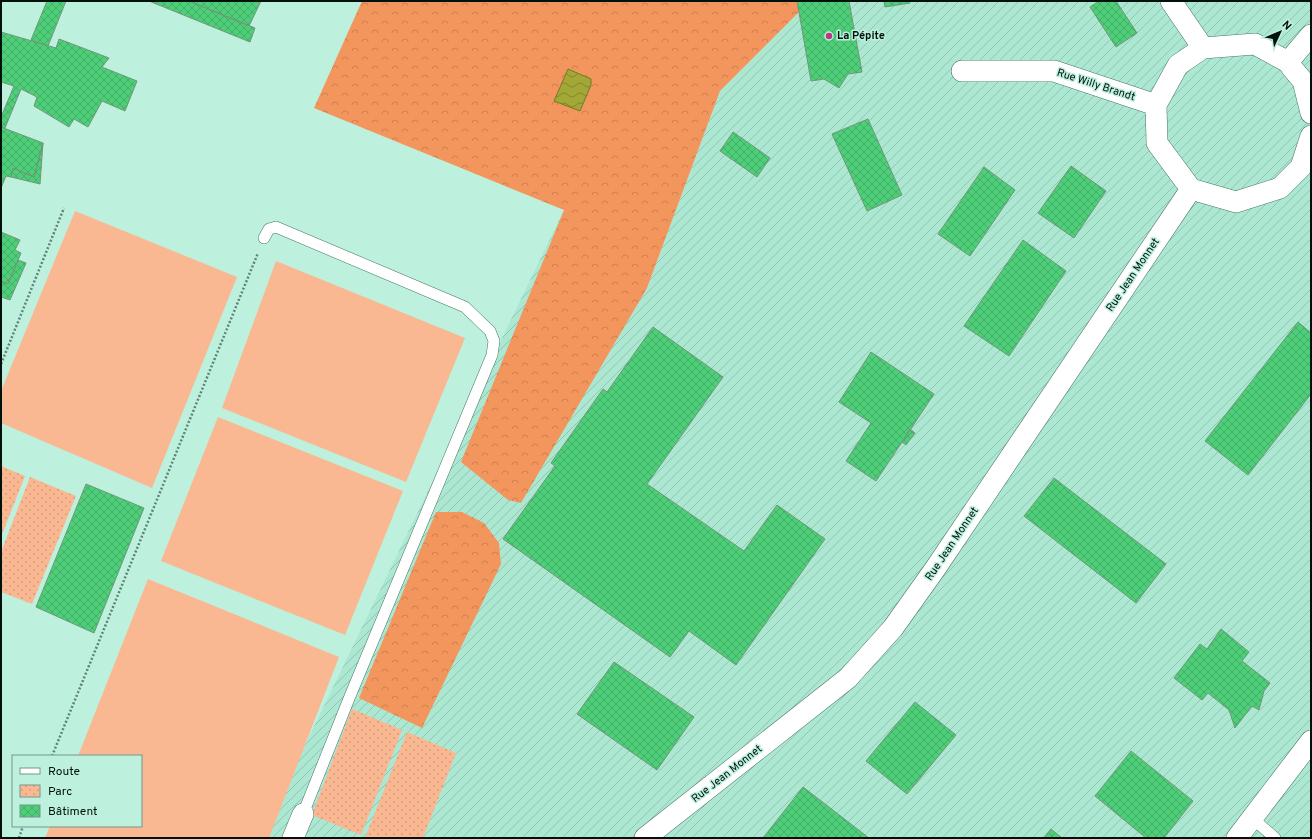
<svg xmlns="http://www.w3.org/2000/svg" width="1312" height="839" viewBox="0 0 1312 839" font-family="Overpass,sans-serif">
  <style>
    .industrial { fill: url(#industrial-furrows) }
    .grass { fill: #f9b892 }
    .forest { fill: url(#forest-crowns) }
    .park { fill: url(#park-dots) }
    .water { fill: url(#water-waves); stroke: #727a29 }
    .building { fill: url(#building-cross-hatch); stroke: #72967a }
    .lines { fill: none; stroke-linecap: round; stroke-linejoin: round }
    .lane-casing { stroke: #487667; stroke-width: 12 }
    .street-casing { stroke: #487667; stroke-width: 22 }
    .path { stroke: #618276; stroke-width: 2.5; stroke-dasharray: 2 2; stroke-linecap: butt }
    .lane { stroke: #fff; stroke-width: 11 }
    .street { stroke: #fff; stroke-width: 21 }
    .poi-dot { fill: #bb387f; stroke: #bef0de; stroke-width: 1.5 }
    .labels { text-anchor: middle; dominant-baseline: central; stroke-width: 3; stroke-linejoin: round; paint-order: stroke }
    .poi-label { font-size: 11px; font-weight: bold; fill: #01110b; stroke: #bef0de; text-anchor: start }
    .street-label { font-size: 11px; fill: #01110b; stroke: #bef0de }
  </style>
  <defs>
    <pattern id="industrial-furrows" width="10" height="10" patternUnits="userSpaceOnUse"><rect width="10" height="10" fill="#ace7d2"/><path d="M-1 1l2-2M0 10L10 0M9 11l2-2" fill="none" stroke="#92c5b3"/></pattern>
    <pattern id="forest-crowns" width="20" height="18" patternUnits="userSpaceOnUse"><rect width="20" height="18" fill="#f3965d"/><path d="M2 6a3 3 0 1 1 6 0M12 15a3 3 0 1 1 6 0" fill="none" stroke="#cf8050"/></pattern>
    <pattern id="park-dots" width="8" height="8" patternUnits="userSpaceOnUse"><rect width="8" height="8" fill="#f9b892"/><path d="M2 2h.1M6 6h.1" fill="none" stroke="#d49d7d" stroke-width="1.8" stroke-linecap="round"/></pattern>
    <pattern id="water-waves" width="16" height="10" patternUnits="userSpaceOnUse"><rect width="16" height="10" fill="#a3a736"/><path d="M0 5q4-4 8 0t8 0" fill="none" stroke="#82872c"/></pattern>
    <pattern id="building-cross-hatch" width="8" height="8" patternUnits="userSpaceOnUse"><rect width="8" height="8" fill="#4ece79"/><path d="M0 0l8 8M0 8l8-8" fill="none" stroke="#42b067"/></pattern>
  </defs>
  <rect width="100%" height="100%" fill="#bef0de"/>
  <!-- industrial -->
  <path class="industrial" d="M810,1H1311V838H260L563,212L647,288L720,91Z"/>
  <!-- grass -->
  <path class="grass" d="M75,211L237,277L152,488L1,423V391Z
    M276,261L465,338L406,482L222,408Z
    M218,417L403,491L345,635L161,561Z
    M148,579L339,657L269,838H45L50,826H141V756H78Z"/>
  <!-- forest -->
  <path class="forest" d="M362,1H810L720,91L647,288L521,503L508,500L461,462L564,210L314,108Z
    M436,512H462L484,523L499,543L501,564L422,728L359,698Z"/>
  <!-- park -->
  <path class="park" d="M1,466L25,476L1,537Z
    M30,477L76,496L32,604L1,592V552Z
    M352,709L402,730L361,835L312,815Z
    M407,732L456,753L423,838H365Z"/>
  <!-- water -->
  <path class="water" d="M568,69L591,79V85L580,111L554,101Z"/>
  <!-- building -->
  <path class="building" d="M47,1H66L48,46L31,40Z
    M149,1H189L255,28L250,42Z
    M189,1H261L249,26Z
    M797,1H849L862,72L848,74L839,88L824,79L811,81Z
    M884,1H909L910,3L885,7Z
    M1099,1H1116L1137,33L1116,47L1090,7Z
    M1,32L56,48L59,39L109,58L102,67L137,81L125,111L102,101L88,127L74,119L69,127L34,106L37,97L21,89L5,128L1,127V117L14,86L1,82Z
    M868,119L902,195L867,211L832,134Z
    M1,127L43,143L34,177L13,168L11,177L6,176L1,188Z
    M733,132L770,158L757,177L720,151Z
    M43,143L40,184L11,177L13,168L34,177Z
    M1071,166L1106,191L1074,238L1038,213Z
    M984,167L1015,190L970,256L938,234Z
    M1,232L20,240L15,250L21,253L8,284L1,281Z
    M1023,240L1066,271L1009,356L964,326Z
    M18,260L26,263L10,300L1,297V281L8,284Z
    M1298,322L1311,333V394L1248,475L1205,441Z
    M653,327L723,377L647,484L744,551L777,505L825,539L736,665L689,631L670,657L503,539L555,466L551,463L603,389L607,392Z
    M871,352L934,394L876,481L846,461L871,423L839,402Z
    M910,429L915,433L906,445L902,442Z
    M1054,478L1166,564L1136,603L1024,516Z
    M86,484L144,508L94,633L36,607Z
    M1221,629L1249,652L1242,661L1270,683L1264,691L1259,710L1252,706L1235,728L1229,710L1208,693L1202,700L1174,678L1200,644L1207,649Z
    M614,662L694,717L657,770L577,714Z
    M915,702L956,735L907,794L866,761Z
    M1131,751L1193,801L1164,838H1146L1095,796Z
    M803,787L869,838H763Z
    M1051,829L1062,838H1044Z"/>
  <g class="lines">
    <!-- lane casing -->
    <g class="lane-casing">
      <path id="lane" d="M264,238L269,229L276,227L465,307L490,331L494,341L492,355L348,701L303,814
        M1252,818L1275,838"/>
    </g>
    <!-- street casing -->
    <g class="street-casing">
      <path id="street" d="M1171,1L1203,48
        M1288,62L1311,35
        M962,71H1054L1156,105
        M1311,113L1303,81L1292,68L1288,62L1255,44L1203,48L1178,65L1156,105L1157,143L1191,189L1236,202L1280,188L1301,167L1311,136
        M293,838L303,814
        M645,838L848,678L893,628L935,569L1191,189
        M1237,838L1311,741"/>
    </g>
    <!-- path -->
    <path class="path" d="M1,364L64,208
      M52,756L258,253
      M19,838L23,826"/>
    <!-- lane -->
    <use href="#lane" class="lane"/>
    <!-- street -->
    <use href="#street" class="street"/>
  </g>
  <!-- markers -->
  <circle class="poi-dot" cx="829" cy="36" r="4"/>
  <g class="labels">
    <!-- poi labels -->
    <g class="poi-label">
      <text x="837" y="36">La Pépite</text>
    </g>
    <!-- street labels -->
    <g class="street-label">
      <text transform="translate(1096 85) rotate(18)">Rue Willy Brandt</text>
      <text transform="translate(1133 275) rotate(-56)">Rue Jean Monnet</text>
      <text transform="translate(952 544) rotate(-56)">Rue Jean Monnet</text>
      <text transform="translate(727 774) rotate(-38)">Rue Jean Monnet</text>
    </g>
  </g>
  <!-- border -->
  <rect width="1312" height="839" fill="none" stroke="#01110b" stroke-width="4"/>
  <!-- legend -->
  <rect x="12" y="755" width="130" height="72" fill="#bef0de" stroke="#72978a"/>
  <rect x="20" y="768" width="20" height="6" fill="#ffffff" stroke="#72978a"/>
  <text x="48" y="775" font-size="12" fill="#01110b">Route</text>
  <rect x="20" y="785" width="20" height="12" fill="url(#park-dots)" stroke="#72978a"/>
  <text x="48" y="795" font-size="12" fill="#01110b">Parc</text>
  <rect x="20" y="805" width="20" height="12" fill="url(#building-cross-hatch)" stroke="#72978a"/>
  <text x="48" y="815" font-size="12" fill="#01110b">Bâtiment</text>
  <!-- north arrow -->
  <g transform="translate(1280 32) rotate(46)" stroke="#bef0de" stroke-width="3" paint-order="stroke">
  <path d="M0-3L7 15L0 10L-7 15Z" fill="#01110b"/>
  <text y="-6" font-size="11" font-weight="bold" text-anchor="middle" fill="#01110b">N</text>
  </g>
</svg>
